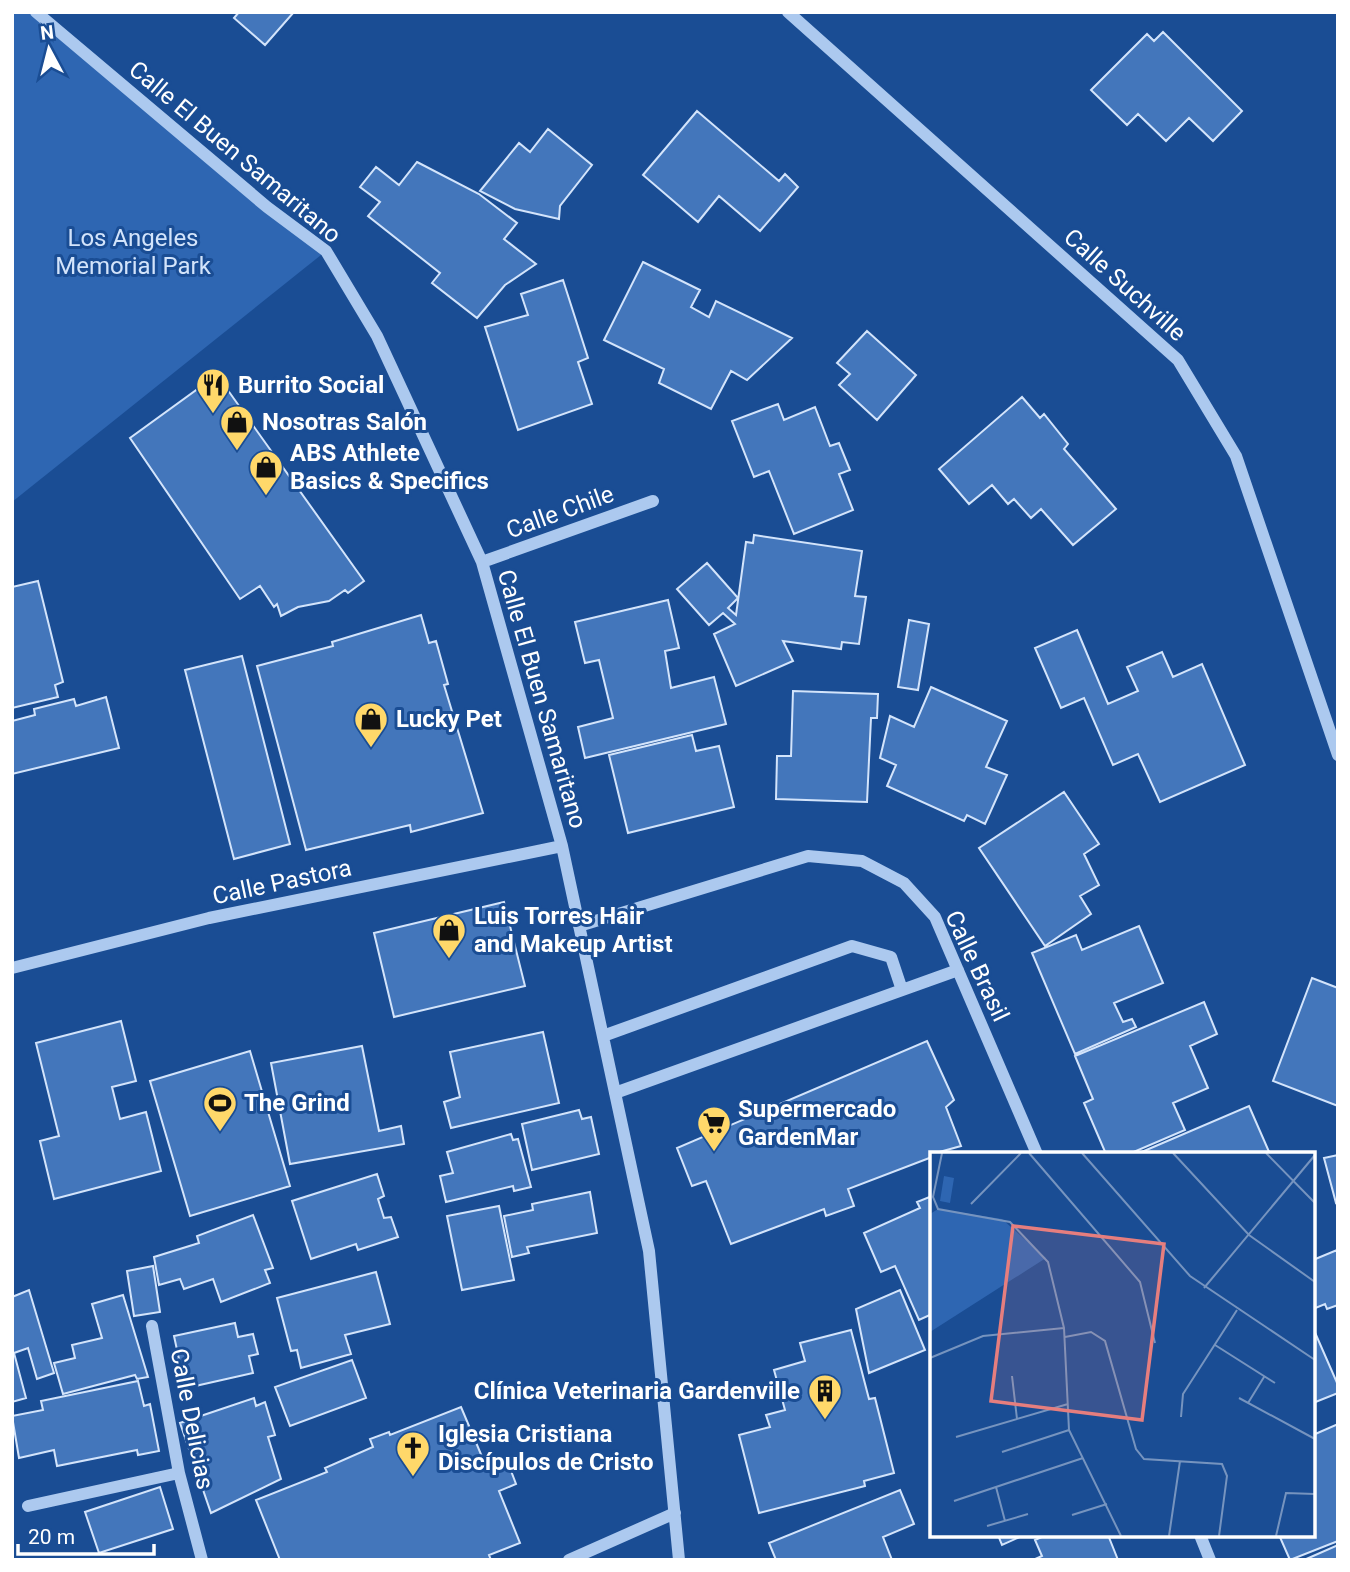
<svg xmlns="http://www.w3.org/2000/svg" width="1350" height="1572" viewBox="0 0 1350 1572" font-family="Roboto,sans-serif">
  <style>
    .green { fill: #2e66b2 }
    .building { fill: #4376bb; stroke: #d3e4fb; stroke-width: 2 }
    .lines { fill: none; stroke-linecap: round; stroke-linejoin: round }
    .minor { stroke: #acc9ef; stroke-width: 12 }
    .labels { text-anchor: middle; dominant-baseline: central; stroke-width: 6; stroke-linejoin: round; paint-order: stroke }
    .street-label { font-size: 24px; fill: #fff; stroke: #1a4d94 }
    .park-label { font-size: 24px; fill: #d3e4fb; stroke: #1a4d94 }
    .poi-label { font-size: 24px; font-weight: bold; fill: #fff; stroke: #1a4d94; text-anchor: start }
    .inset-road { fill: none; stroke: #7694bf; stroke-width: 2 }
    .view { fill: #e67e7e; fill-opacity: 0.15; stroke: #e67e7e; stroke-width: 3.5 }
    .inset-edge { fill: none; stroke: #fff; stroke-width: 3.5 }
  </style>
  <rect width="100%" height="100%" fill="#1a4d94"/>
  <!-- green -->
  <path class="green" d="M12,12H36L326,251L12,502Z"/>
  <!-- building -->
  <path class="building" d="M239,12H294L265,45L234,18Z
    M1163,32L1242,111L1213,141L1189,118L1166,141L1138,114L1127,125L1091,90L1147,34L1154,41Z
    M697,111L779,181L785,174L798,187L760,231L719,196L698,222L643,175Z
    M548,129L592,165L560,206L559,219L515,209L480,191L519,143L530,152Z
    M417,162L479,194L517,223L504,239L536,264L505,285L477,318L432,283L440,273L368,216L380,202L360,187L376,167L399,185Z
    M643,262L700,290L691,307L709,317L716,301L792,338L747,380L731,371L711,409L659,383L664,369L604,340Z
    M563,280L588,358L578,362L592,404L518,430L485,327L528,315L521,294Z
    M867,331L916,375L877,420L839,385L850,374L837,363Z
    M217,375L364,581L348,593L345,590L329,601L298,607L281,616L277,604L274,607L260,586L240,599L130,438Z
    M1022,397L1040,418L1044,414L1068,444L1064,449L1116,509L1073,545L1041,509L1031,518L1014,499L1008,504L992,485L969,504L939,469Z
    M778,404L784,420L815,407L830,446L839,443L850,470L839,474L853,510L794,534L769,471L754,477L732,421Z
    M754,535L862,551L855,596L866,597L859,644L842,642L841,649L783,641L793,661L736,686L714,634L735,624L723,613L709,625L677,589L707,563L738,598L728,608L736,615L746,542L753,543Z
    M38,581L63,682L55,685L58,697L12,708V587Z
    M668,600L679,648L665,651L671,688L714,677L726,724L585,758L578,727L613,718L599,660L585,663L575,622Z
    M421,615L429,643L436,641L448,684L444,685L483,813L411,832L410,825L306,850L257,666L333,646L332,642Z
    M909,620L929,624L918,690L898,687Z
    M1077,630L1108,704L1138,691L1127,667L1162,652L1173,677L1202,664L1245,765L1160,802L1138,754L1113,765L1084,698L1061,708L1035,648Z
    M242,656L290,844L234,859L185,670Z
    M931,687L1007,721L986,767L1007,775L985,824L967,815L964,821L887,786L896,765L880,758L890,716L914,727Z
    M793,691L878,694L877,718H871L867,802L776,799L777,756H791Z
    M106,697L119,748L12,774V721L35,715L34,709L74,699L76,706Z
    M692,735L696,751L719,746L734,807L628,833L609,755Z
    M1064,792L1099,844L1084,854L1099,885L1080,896L1091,914L1045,946L979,848Z
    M504,902L525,986L394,1017L374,933Z
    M1139,926L1163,983L1114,1003L1123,1022L1132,1019L1136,1027L1075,1054L1032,953L1076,935L1082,950Z
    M1312,978L1338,988V1106L1273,1081Z
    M1204,1002L1217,1034L1190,1046L1208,1088L1173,1103L1185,1130L1129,1154H1106L1084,1103L1093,1099L1075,1056Z
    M121,1021L136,1081L112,1087L120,1119L146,1112L161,1171L54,1199L40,1141L59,1136L36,1043Z
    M543,1032L559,1103L451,1128L444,1102L460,1097L450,1052Z
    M927,1041L954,1100L946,1107L961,1146L932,1154V1157L848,1189L854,1206L826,1216L824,1209L731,1244L706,1181L692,1186L677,1148Z
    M362,1046L379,1131L401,1126L404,1144L290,1164L271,1063Z
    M250,1051L290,1186L190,1216L150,1081Z
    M1249,1106L1270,1154H1137Z
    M579,1110L582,1119L591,1117L599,1154L532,1170L522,1124Z
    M511,1134L513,1140L518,1139L531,1187L514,1191L513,1186L446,1202L440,1176L453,1173L447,1152Z
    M1338,1155V1202L1336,1203L1324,1158Z
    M377,1174L384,1196L378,1199L384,1218L391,1217L398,1237L358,1250L356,1244L311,1259L292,1201Z
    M590,1192L597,1233L527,1247L529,1253L512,1257L504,1216L533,1210L532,1204Z
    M932,1196V1314L919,1320L895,1266L881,1272L864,1233L920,1208L917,1202Z
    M499,1206L514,1280L462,1290L447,1216Z
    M253,1215L273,1268L265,1270L270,1283L221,1302L213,1279L184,1289L180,1279L159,1285L154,1257L199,1243L197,1236Z
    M1337,1250L1338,1305L1327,1309L1325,1304L1313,1309V1260Z
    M153,1266L160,1312L134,1316L127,1271Z
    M376,1272L390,1324L345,1335L351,1354L301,1368L297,1350L291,1351L277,1298Z
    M29,1290L54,1373L37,1379L28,1348L14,1353L26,1398L12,1402V1297Z
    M900,1290L925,1350L869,1373L856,1309Z
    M123,1295L148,1377L137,1379L135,1375L63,1394L54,1363L75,1358L72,1345L102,1338L92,1304Z
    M235,1323L238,1337L253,1334L258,1354L249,1356L253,1373L182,1389L175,1359H179L174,1336Z
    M1313,1328L1338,1385V1393L1313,1403Z
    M851,1330L869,1399L875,1398L894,1473L864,1481L865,1486L759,1513L739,1435L770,1427L766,1415L785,1410L774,1370L805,1361L800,1343Z
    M352,1360L366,1398L290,1426L275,1387Z
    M138,1381L144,1406L150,1404L159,1451L138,1455L137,1450L57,1466L54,1450L19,1458L12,1416L43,1410L41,1401Z
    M254,1398L256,1406L265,1402L275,1435L268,1437L281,1479L211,1513L180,1423Z
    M461,1407L488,1471L508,1463L516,1484L499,1491L520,1543L489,1555L491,1560H280L256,1500L327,1472L325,1468L373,1447L370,1439L389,1432L390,1435Z
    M1338,1424V1541L1290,1560L1279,1535H1313V1435Z
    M160,1487L173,1529L99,1553L85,1512Z
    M900,1490L914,1524L883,1537L892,1560H776L769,1543Z
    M998,1535H1024L1002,1545Z
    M1046,1535H1108L1118,1560H1033L1042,1556L1035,1540Z
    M1338,1545V1560H1304Z"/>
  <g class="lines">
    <!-- minor -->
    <path class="minor" d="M36,12L267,207L326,251L377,336L482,562L562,846L649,1251L679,1560
      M788,12L1178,360L1236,456L1338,755
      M482,562L653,501
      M579,926L808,856L862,861L904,883L935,917L1037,1154
      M12,968L209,918L562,846
      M603,1036L852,946L891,957L902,990
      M615,1093L958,970
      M152,1326L179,1473L202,1560
      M28,1506L179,1473
      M1200,1535L1210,1560
      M569,1560L675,1513"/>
  </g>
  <!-- icons -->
  <defs>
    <g id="restaurant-pin" transform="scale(1.75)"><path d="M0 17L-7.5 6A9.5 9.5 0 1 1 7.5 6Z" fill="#ffd86a" stroke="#1a4d94"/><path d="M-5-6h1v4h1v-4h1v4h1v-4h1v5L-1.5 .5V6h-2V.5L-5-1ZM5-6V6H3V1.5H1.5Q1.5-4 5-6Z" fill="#111"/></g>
    <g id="shop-pin" transform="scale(1.75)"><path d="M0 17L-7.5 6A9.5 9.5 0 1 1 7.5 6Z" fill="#ffd86a" stroke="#1a4d94"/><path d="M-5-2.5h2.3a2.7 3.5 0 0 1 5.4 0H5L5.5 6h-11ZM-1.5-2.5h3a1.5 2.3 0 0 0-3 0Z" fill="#111"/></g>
    <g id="stadium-pin" transform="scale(1.75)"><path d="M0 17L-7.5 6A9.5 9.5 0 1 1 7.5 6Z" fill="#ffd86a" stroke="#1a4d94"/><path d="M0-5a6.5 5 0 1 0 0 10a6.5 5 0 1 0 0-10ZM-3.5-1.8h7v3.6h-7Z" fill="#111"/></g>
    <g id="supermarket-pin" transform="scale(1.75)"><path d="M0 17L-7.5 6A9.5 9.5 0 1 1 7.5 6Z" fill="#ffd86a" stroke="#1a4d94"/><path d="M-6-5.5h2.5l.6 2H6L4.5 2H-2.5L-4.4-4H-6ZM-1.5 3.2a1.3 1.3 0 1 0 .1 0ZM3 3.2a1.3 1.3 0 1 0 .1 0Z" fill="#111"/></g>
    <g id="building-pin" transform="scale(1.75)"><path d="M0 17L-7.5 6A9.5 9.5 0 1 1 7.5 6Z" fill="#ffd86a" stroke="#1a4d94"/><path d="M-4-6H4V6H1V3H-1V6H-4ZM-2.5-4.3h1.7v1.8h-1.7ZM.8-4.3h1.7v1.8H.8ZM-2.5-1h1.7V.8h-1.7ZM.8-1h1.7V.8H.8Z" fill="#111"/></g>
    <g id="church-pin" transform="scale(1.75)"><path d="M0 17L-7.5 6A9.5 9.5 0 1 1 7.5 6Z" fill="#ffd86a" stroke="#1a4d94"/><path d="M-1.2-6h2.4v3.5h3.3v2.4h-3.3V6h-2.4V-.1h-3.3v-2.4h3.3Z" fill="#111"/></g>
  </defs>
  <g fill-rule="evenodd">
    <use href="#restaurant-pin" x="213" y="385"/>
    <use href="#shop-pin" x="237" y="422"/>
    <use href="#shop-pin" x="266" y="467"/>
    <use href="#shop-pin" x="371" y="719"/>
    <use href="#shop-pin" x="449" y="930"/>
    <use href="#stadium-pin" x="220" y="1103"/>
    <use href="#supermarket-pin" x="714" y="1123"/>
    <use href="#building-pin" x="825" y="1391"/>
    <use href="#church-pin" x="413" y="1448"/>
  </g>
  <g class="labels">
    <!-- street labels -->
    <g class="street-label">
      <text transform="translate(235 152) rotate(40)">Calle El Buen Samaritano</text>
      <text transform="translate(1125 285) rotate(42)">Calle Suchville</text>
      <text transform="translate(560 512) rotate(-20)">Calle Chile</text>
      <text transform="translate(542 699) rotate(74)">Calle El Buen Samaritano</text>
      <text transform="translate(282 882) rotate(-12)">Calle Pastora</text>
      <text transform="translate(977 966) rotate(65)">Calle Brasil</text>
      <text transform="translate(192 1419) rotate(79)">Calle Delicias</text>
    </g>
    <!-- park labels -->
    <g class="park-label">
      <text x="133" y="238">Los Angeles<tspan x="133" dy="28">Memorial Park</tspan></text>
    </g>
    <!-- poi labels -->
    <g class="poi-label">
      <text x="238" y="385">Burrito Social</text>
      <text x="262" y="422">Nosotras Salón</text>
      <text x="290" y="453">ABS Athlete<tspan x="290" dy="28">Basics &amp; Specifics</tspan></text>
      <text x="396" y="719">Lucky Pet</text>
      <text x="474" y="916">Luis Torres Hair<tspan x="474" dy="28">and Makeup Artist</tspan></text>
      <text x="244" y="1103">The Grind</text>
      <text x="738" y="1109">Supermercado<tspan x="738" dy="28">GardenMar</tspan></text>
      <text x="800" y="1391" text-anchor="end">Clínica Veterinaria Gardenville</text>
      <text x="438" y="1434">Iglesia Cristiana<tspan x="438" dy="28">Discípulos de Cristo</tspan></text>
    </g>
  </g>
  <!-- overview -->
  <g transform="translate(930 1152)">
    <rect width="385" height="385" fill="#1a4d94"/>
    <path d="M14,24L24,26L20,51L10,49ZM8,57L72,67L116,106L0,180V62Z" fill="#2e66b2"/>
    <path class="inset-road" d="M12,1L3,45L8,57L80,70L118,110L134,176L139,278L191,384M99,1L210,130L225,191M152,1L260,124L385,208M243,1L319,83L385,130M336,1L385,51M41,52L91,1M274,136L385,3M135,185L161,180L175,189L206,297L214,307L292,312L297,324L289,384M285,193L345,231M0,206L53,184L134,176M82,224L87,267M309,246L385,287M318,251L334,225M251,265L253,242L307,158M26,285L138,252M72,300L139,278M66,335L75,369M24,349L153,306M142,363L177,352M57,374L98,362M239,384L250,309M346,384L356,341L385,342"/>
    <path class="view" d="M83,74L234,92L212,268L61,249Z"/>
    <rect width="385" height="385" class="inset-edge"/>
  </g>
  <!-- border -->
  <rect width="1350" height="1572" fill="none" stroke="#ffffff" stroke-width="28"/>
  <!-- north arrow -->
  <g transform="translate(49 49) rotate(353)" stroke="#1a4d94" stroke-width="5" paint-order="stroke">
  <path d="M0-5L12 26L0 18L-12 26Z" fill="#ffffff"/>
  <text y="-10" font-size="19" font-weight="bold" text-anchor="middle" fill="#ffffff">N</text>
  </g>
  <!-- scale -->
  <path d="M18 1544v10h136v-10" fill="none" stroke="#ffffff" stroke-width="3.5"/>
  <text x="28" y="1544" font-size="21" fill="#ffffff" stroke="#1a4d94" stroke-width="5" paint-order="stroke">20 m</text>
</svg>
